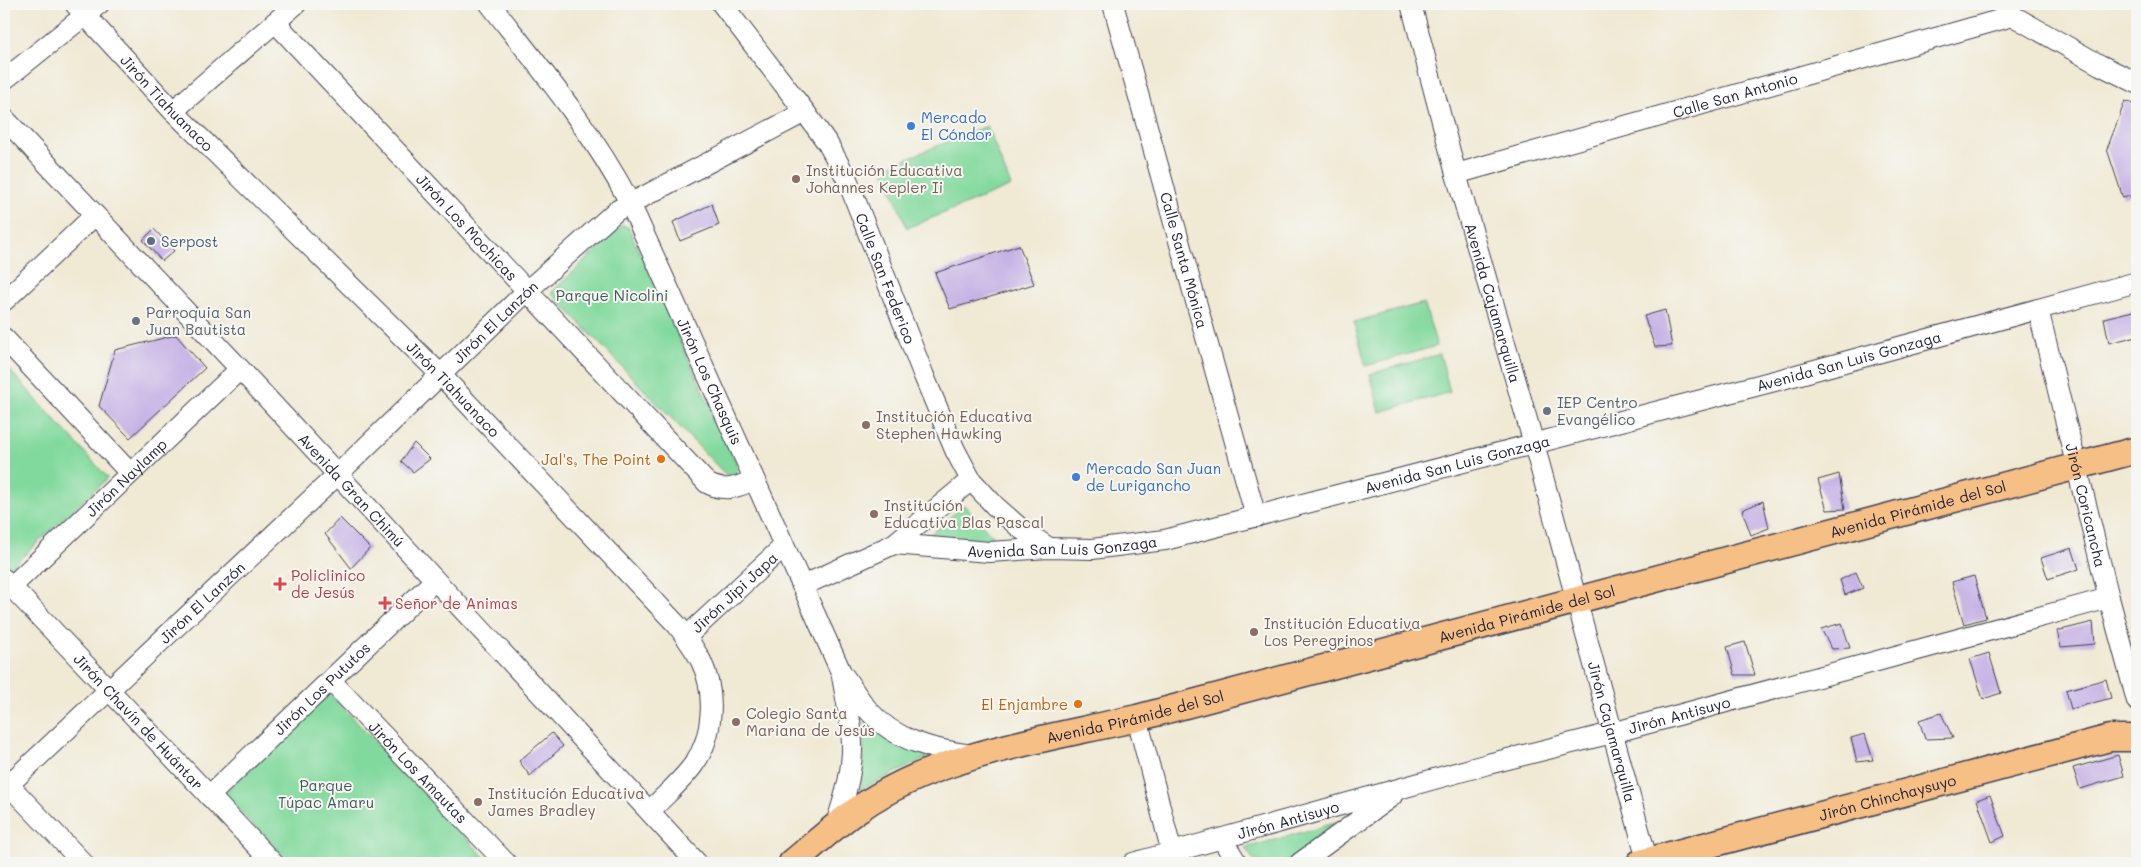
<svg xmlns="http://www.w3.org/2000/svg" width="2141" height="867" viewBox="0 0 2141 867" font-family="Mali,sans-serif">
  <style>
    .green { fill: #82d99d; stroke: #527e6c }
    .building { fill: #c4b0e5 }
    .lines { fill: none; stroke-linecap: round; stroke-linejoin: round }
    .minor-casing { stroke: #414052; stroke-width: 22 }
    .major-casing { stroke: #414052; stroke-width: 29 }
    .minor { stroke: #fff; stroke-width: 20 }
    .major { stroke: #f5bf86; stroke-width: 26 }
    .shop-dot { fill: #3f7fe0; stroke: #f6f6f2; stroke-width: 2 }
    .education-dot { fill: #8d6e63; stroke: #f6f6f2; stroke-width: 2 }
    .service-dot { fill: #5c6f8a; stroke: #f6f6f2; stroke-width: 2 }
    .worship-dot { fill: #6b7280; stroke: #f6f6f2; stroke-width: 2 }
    .food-dot { fill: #e8710a; stroke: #f6f6f2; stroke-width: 2 }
    .health-dot { fill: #e0444e; stroke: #f6f6f2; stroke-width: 2 }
    .labels { text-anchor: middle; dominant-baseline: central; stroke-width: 4; stroke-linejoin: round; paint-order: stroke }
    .street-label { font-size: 15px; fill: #22223b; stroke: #f6f6f2 }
    .shop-label { font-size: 15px; fill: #366cbe; stroke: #f6f6f2; text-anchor: start }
    .education-label { font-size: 15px; fill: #785e54; stroke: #f6f6f2; text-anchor: start }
    .service-label { font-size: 15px; fill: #4e5e75; stroke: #f6f6f2; text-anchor: start }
    .park-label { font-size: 15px; fill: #3f5958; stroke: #f6f6f2 }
    .worship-label { font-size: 15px; fill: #5b616d; stroke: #f6f6f2; text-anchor: start }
    .food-label { font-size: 15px; fill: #c56008; stroke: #f6f6f2; text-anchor: end }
    .health-label { font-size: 15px; fill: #be3a42; stroke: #f6f6f2; text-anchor: start }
  </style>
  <rect width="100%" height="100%" fill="#f6f6f2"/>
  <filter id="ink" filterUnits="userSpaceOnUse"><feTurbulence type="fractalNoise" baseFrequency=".02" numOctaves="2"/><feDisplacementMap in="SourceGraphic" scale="10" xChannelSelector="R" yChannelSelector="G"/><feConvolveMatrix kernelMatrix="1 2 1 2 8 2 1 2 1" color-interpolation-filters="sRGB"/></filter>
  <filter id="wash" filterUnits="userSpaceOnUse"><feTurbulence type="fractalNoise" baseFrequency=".0096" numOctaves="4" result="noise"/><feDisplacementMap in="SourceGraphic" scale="20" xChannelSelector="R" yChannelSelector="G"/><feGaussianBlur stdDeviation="1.12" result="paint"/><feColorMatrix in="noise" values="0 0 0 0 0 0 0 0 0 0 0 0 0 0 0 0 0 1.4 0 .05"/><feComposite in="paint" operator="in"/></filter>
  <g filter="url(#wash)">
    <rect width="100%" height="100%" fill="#f0e9d4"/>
    <!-- green -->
    <path class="green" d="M987,126L1011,186L907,228L883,168Z
      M622,225L628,227L738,467L737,476L732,478L724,473L551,293Z
      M1424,303L1437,346L1366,366L1354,322Z
      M1440,354L1450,392L1380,412L1370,374Z
      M4,364L108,478L9,569L4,563Z
      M964,505L998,542L924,540Z
      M329,693L490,863H289L223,794Z
      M865,717L931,756L861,789Z
      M1346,820L1284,863H1256L1245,848Z"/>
    <g id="blocks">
      <!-- building -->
      <path class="building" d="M2125,101L2137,105V194L2123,198L2107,149Z
        M712,204L719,225L680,241L673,222Z
        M154,229L174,251L162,261L143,240Z
        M1019,245L1034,284L950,309L935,273Z
        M1665,310L1672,346L1655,347L1644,316Z
        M2137,310V336L2109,343L2104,318Z
        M176,335L205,368L130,438L99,406L115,350Z
        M414,443L430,459L413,472L401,461Z
        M1839,474L1845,509L1827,510L1818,480Z
        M1763,501L1769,528L1751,535L1742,510Z
        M340,518L370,548L351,568L325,534Z
        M2072,548L2079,569L2048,579L2041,558Z
        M1856,572L1863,588L1845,595L1840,580Z
        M1974,576L1986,618L1964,624L1952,582Z
        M2093,622L2095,644L2061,647L2057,631Z
        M1842,623L1850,648L1832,649L1821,629Z
        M1745,642L1755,675H1735L1727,647Z
        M1989,653L2001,693L1983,699L1970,659Z
        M2106,679L2111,698L2071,709L2066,690Z
        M1941,713L1953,738L1925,739L1919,720Z
        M552,733L563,746L530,776L519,761Z
        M1865,734L1873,760L1857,762L1851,738Z
        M2118,755L2124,776L2080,789L2073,768Z
        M1990,795L2005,836L1992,842L1977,800Z"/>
    </g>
  </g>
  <g filter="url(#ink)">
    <use href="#blocks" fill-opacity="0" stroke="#414052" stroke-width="1"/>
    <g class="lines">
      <!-- minor casing -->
      <g class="minor-casing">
        <g id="minor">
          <path id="s1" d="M75,4L173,111L440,374L678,626C686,637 695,649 701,661C716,692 714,736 694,764C682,781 664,796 650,811"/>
          <path id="s2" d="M490,4C540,68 592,130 630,203L841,672C850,684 858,698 868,710C895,741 934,750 973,755"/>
          <path id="s3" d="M722,4L805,112L828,144L847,179L924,376L955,450L971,480L995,506L1020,528L1049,548"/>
          <path id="s4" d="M1113,4L1256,517"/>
          <path id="s5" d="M1411,4L1456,174L1534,444L1648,863"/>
          <path d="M2002,4L2013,16L2100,65L2137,83"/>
          <path id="s6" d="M275,22L707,483C724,493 738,487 754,480"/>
          <path d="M4,80L99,4"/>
          <path d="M173,111L296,4"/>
          <path id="s7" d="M4,118L240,369L697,863"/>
          <path id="s8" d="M1456,174L2013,16"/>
          <path d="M4,301L94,216"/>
          <path id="s9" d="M2038,309L2109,598L2137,701"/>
          <path d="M4,338L130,473"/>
          <path d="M894,544L971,480"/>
          <path id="s10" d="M4,579L273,863"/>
          <path id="s11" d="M802,586L894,544L989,552L1049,548L1092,549L1165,540L1782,379L2137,282"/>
          <path id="s12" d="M11,587L240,369"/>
          <path id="s13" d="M686,637L784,546"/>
          <path id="s14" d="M331,681L506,863"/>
          <path d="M1137,718L1172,853"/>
          <path d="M4,780L83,863"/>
          <path id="s15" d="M4,789L337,475L527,291L616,211L805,112"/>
          <path id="s16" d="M209,796L434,581"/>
          <path d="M835,827C843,803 851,778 852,752C853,727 846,701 842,676"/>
          <path d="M1222,839L1237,863"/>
          <path id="s17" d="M1133,863L1488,764L1612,733L2109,598"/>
          <path d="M1300,863L1392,796"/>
        </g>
      </g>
      <!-- major casing -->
      <g class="major-casing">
        <g id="major">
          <path id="s18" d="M792,863C814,845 836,824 860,808C937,754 1047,739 1137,718L2137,450"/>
          <path id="s19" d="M1640,863L2110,738H2137"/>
        </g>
      </g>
      <!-- minor -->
      <use href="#minor" class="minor"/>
      <!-- major -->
      <use href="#major" class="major"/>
    </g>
  </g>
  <!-- markers -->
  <g class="shop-dot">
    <circle cx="911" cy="126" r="5"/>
    <circle cx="1076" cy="477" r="5"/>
  </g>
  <g class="education-dot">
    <circle cx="796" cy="179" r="5"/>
    <circle cx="866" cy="425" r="5"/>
    <circle cx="874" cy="514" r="5"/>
    <circle cx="1254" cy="632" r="5"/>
    <circle cx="736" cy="722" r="5"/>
    <circle cx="478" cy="802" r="5"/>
  </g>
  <circle class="service-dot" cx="151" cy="241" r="5"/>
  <g class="worship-dot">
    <circle cx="136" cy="321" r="5"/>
    <circle cx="1547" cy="411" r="5"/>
  </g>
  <g class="food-dot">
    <circle cx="661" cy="459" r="5"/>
    <circle cx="1078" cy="704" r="5"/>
  </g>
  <g class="health-dot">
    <path d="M277.5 576.5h5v5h5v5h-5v5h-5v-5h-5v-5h5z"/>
    <path d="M382.5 595.5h5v5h5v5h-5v5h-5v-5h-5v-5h5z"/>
  </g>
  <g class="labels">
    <!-- street labels -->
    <g class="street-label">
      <text stroke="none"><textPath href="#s8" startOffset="290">Calle San Antonio</textPath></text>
      <text stroke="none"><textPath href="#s1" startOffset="135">Jirón Tiahuanaco</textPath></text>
      <text stroke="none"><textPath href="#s6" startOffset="281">Jirón Los Mochicas</textPath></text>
      <text stroke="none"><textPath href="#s4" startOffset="266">Calle Santa Mónica</textPath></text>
      <text stroke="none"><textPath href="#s3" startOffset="322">Calle San Federico</textPath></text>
      <text stroke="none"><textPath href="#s5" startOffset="310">Avenida Cajamarquilla</textPath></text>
      <text stroke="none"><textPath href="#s15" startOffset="678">Jirón El Lanzón</textPath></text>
      <text stroke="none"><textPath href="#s11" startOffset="1080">Avenida San Luis Gonzaga</textPath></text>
      <text stroke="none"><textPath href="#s2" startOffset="439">Jirón Los Chasquis</textPath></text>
      <text stroke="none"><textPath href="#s1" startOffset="540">Jirón Tiahuanaco</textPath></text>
      <text stroke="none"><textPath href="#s11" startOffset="675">Avenida San Luis Gonzaga</textPath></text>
      <text stroke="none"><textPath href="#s12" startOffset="159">Jirón Naylamp</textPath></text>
      <text stroke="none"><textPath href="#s7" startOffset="509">Avenida Gran Chimú</textPath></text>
      <text stroke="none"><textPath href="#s9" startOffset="202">Jirón Coricancha</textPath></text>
      <text stroke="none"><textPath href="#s18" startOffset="1189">Avenida Pirámide del Sol</textPath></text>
      <text stroke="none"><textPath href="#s11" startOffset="270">Avenida San Luis Gonzaga</textPath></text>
      <text stroke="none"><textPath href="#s13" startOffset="66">Jirón Jipi Japa</textPath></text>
      <text stroke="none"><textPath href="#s15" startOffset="272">Jirón El Lanzón</textPath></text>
      <text stroke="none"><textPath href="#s18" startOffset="784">Avenida Pirámide del Sol</textPath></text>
      <text stroke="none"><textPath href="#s16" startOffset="156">Jirón Los Pututos</textPath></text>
      <text stroke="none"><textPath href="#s17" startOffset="566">Jirón Antisuyo</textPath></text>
      <text stroke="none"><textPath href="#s18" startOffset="379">Avenida Pirámide del Sol</textPath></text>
      <text stroke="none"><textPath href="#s10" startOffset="196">Jirón Chavín de Huántar</textPath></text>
      <text stroke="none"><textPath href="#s5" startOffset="755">Jirón Cajamarquilla</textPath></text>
      <text stroke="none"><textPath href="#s14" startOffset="126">Jirón Los Amautas</textPath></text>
      <text stroke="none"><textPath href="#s19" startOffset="256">Jirón Chinchaysuyo</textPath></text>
      <text stroke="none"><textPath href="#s17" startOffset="161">Jirón Antisuyo</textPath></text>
    </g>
    <!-- shop labels -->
    <g class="shop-label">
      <text x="921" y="117">Mercado<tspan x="921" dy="17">El Cóndor</tspan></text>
      <text x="1086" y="468">Mercado San Juan<tspan x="1086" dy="17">de Lurigancho</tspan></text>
    </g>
    <!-- education labels -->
    <g class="education-label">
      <text x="806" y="170">Institución Educativa<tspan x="806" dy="17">Johannes Kepler Ii</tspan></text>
      <text x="876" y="416">Institución Educativa<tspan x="876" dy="17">Stephen Hawking</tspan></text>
      <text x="884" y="505">Institución<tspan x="884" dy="17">Educativa Blas Pascal</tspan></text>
      <text x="1264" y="623">Institución Educativa<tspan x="1264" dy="17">Los Peregrinos</tspan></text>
      <text x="746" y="713">Colegio Santa<tspan x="746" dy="17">Mariana de Jesús</tspan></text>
      <text x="488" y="793">Institución Educativa<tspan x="488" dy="17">James Bradley</tspan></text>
    </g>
    <!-- service labels -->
    <g class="service-label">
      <text x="161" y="241">Serpost</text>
    </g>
    <!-- park labels -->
    <g class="park-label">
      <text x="612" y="295">Parque Nicolini</text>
      <text x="326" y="785">Parque<tspan x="326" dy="17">Túpac Amaru</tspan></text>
    </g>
    <!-- worship labels -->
    <g class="worship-label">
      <text x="146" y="312">Parroquia San<tspan x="146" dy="17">Juan Bautista</tspan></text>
      <text x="1557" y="402">IEP Centro<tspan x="1557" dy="17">Evangélico</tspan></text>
    </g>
    <!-- food labels -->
    <g class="food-label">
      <text x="651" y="459">Jal's, The Point</text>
      <text x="1068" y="704">El Enjambre</text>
    </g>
    <!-- health labels -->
    <g class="health-label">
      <text x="291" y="575">Policlinico<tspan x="291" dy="17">de Jesús</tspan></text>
      <text x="395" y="603">Señor de Animas</text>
    </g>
  </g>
  <!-- margin -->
  <rect width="2141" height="867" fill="none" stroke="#f6f6f2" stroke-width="20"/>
</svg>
